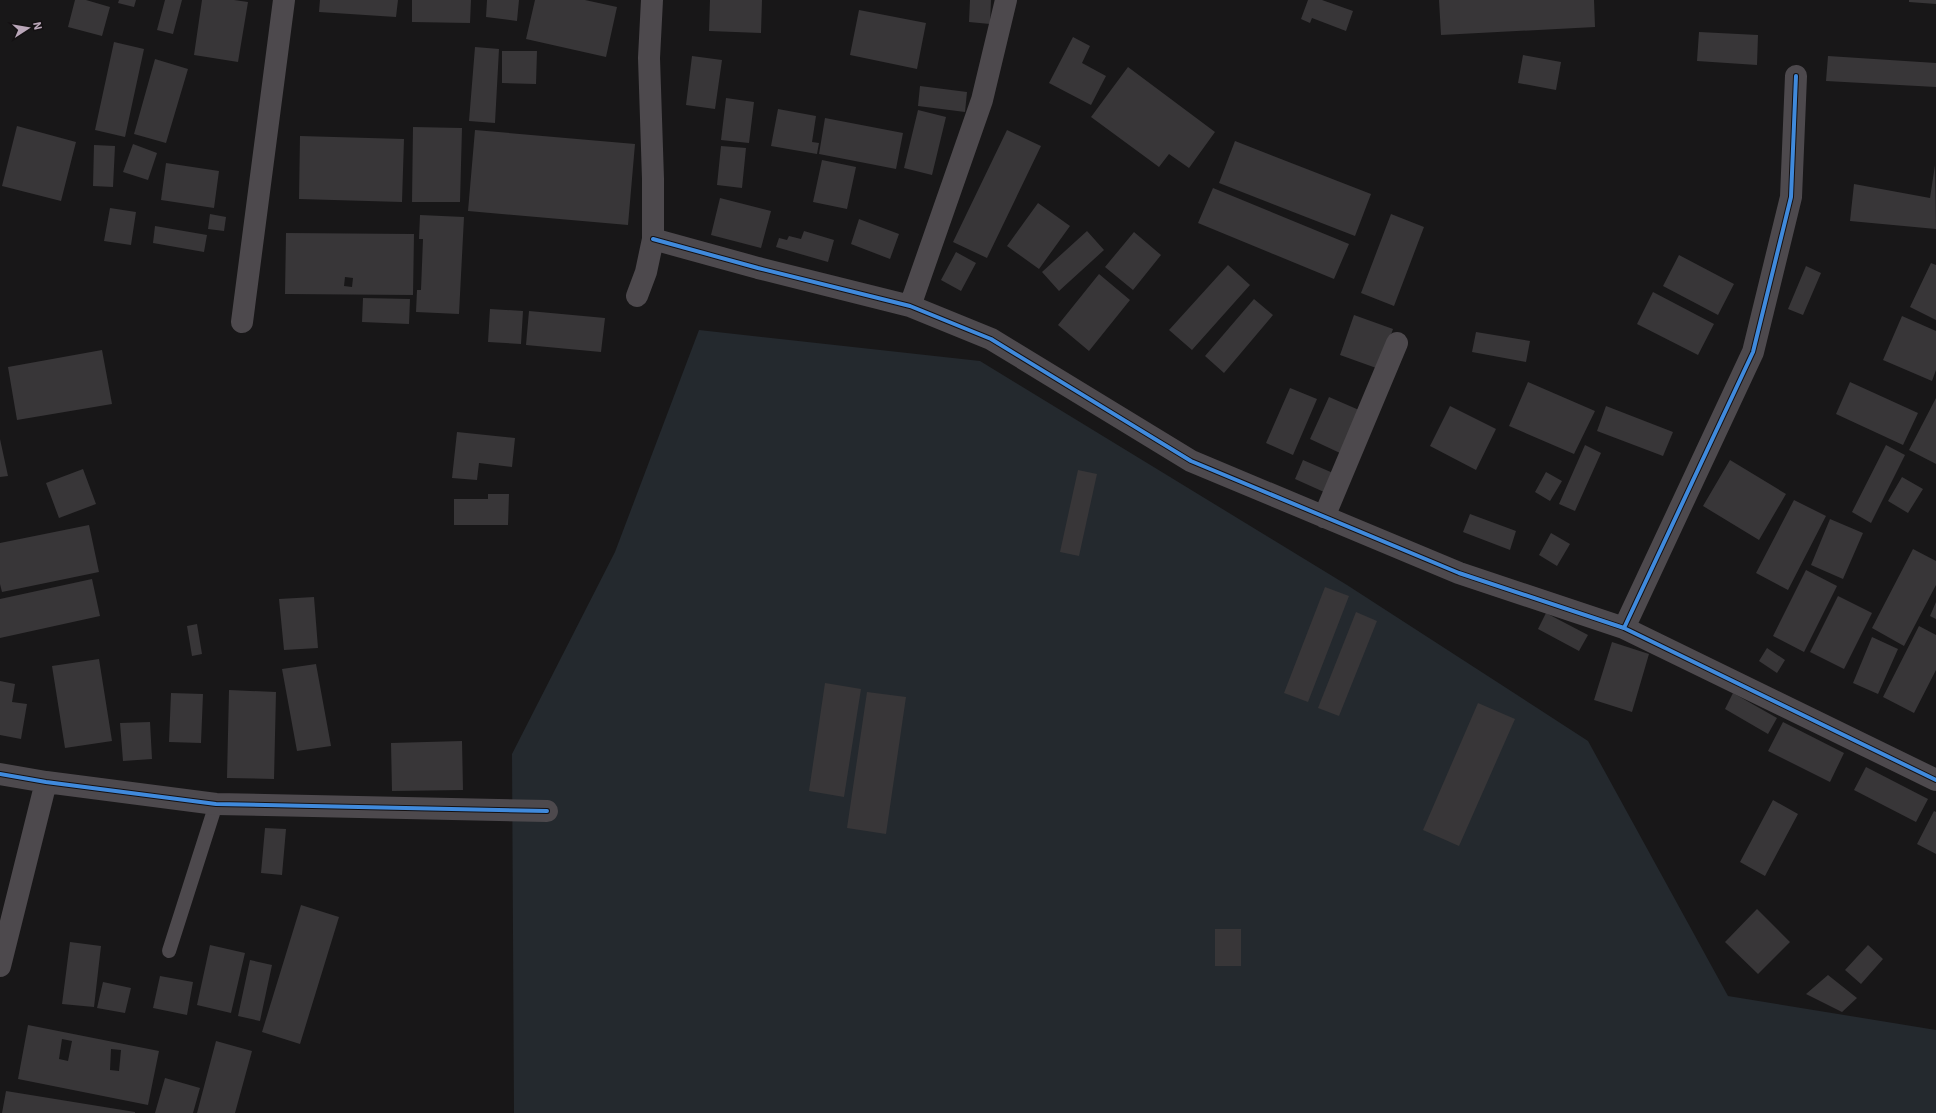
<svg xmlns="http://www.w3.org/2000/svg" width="1936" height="1113" viewBox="0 0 1936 1113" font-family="'IBM Plex Sans',sans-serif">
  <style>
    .green { fill: #24292e }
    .building { fill: #383638; fill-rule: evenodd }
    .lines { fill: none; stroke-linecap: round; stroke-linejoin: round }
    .lane { stroke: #4d494d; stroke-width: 14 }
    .street { stroke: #4d494d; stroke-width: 22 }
    .cycleway-casing { stroke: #141113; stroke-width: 6 }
    .cycleway { stroke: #408adc; stroke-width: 4 }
  </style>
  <rect width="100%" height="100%" fill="#181718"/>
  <!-- green -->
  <path class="green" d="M699,330L980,361L1347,585L1588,741L1728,996L1936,1030V1113H514L512,754L615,552Z"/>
  <!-- building -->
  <path class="building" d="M75,0H86L110,7L102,36L68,27Z
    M119,0H136L134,7L118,3Z
    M165,0H182L173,34L157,30Z
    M202,0H234L248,2L238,62L194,55Z
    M320,0H398L396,17L319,12Z
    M412,0H471L470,23L412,22Z
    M487,0H519L517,21L486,17Z
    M535,0H585L617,7L606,57L526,39Z
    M710,0H762L761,33L709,31Z
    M970,0H991L990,24L969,22Z
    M1308,0H1322L1353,11L1346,31L1312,18L1310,23L1301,19Z
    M1439,0H1594L1595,27L1441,35Z
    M1909,0H1936V4L1909,2Z
    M859,10L926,23L917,69L850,55Z
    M1699,32L1758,35L1757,65L1697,61Z
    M1073,37L1090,46L1082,63L1106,76L1091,105L1049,83Z
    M114,42L144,49L125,137L95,130Z
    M475,47L499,49L495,123L469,121Z
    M502,51H537L536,84L502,83Z
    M1523,55L1561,62L1556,90L1518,83Z
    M692,56L722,60L715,109L686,105Z
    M1828,56L1936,63V87L1826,81Z
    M155,59L188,69L166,143L134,134Z
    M1128,67L1215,132L1189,168L1169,154L1159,167L1091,117Z
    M920,86L967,92L965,112L918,106Z
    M726,98L754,102L749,143L721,140Z
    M778,109L816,116L812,142L819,143L817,154L771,146Z
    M918,110L946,117L932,175L904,168Z
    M825,118L903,133L896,169L819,154Z
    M17,126L76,142L61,201L2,186Z
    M413,127L462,128L460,202H412Z
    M475,130L635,144L628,225L468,211Z
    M1007,130L1041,146L987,258L953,242Z
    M300,136L404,139L402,202L299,199Z
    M1235,141L1371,194L1355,236L1219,183Z
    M133,144L157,153L148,180L123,172Z
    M94,145L115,146L113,187L93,186Z
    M721,146L746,148L742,188L717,185Z
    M822,160L856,167L847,209L813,202Z
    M166,163L219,171L214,208L161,200Z
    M1935,165L1936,229L1850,221L1854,184L1930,198Z
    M1213,188L1349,244L1334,279L1198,223Z
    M720,198L771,211L761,248L711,235Z
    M1038,203L1070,226L1039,269L1007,246Z
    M110,208L136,212L131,245L104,241Z
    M210,214L226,217L224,231L208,229Z
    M1391,214L1424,227L1394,306L1361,293Z
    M420,215L464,217L459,314L416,312L417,290H421L423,239H419Z
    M859,219L899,234L890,259L851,244Z
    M155,226L207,235L204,252L153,243Z
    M804,231L834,240L828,262L776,247L779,238L787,240L789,236L801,239Z
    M1087,231L1104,250L1059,291L1042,272Z
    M1134,232L1161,255L1133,290L1105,267Z
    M286,233L414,234L413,295L285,294ZM345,277L353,278L352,287L344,286Z
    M956,252L976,263L961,291L941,280Z
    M1679,255L1734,284L1718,315L1663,286Z
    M1931,263L1936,265V320L1910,307Z
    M1228,265L1250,285L1192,350L1169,330Z
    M1806,266L1821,273L1803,315L1788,309Z
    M1099,274L1130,300L1089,351L1058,325Z
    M1653,292L1714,324L1698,355L1637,324Z
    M363,298L410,299L409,324L362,322Z
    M1254,299L1273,315L1224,373L1205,356Z
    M490,309L523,311L521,344L488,342Z
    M529,311L605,318L601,352L526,345Z
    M1354,315L1393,329L1379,369L1340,355Z
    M1902,316L1936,331V370L1932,381L1883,360Z
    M1476,332L1530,341L1526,362L1472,352Z
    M102,350L112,404L17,420L8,367Z
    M1528,382L1595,411L1574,454L1509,426Z
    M1850,382L1918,413L1903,445L1836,414Z
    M1290,388L1317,399L1293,455L1266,443Z
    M1329,397L1359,410L1340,453L1310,439Z
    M1936,398V464L1909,450Z
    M1450,406L1496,429L1476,470L1430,446Z
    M1606,406L1673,432L1663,456L1597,431Z
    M457,432L515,438L512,467L479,463L477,480L452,478Z
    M0,439L8,476L0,477Z
    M1585,445L1601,453L1575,511L1559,504Z
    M1886,445L1905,455L1871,523L1852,512Z
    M1303,460L1333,473L1324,492L1295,479Z
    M1730,460L1786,494L1759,540L1703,506Z
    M83,469L96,504L59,518L46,483Z
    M1078,470L1097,474L1079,556L1060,552Z
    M1546,472L1562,481L1550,501L1535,492Z
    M1902,477L1923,489L1908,513L1888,501Z
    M488,494H509L508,525H454V499H488Z
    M1794,500L1826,516L1788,590L1756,573Z
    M1470,514L1516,531L1510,550L1463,532Z
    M1830,519L1863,533L1843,579L1811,565Z
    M89,525L99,572L2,592L0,584V543Z
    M1551,533L1570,544L1557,566L1539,555Z
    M1913,549L1936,561V585L1904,646L1872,628Z
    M1806,570L1837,586L1804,652L1773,636Z
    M92,579L100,616L0,638V599Z
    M1325,587L1349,596L1308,702L1284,693Z
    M1838,596L1872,613L1844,669L1810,652Z
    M314,597L318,648L284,650L279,599Z
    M1936,602V619L1930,616Z
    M1356,612L1377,621L1339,716L1318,708Z
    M1546,613L1588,635L1579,651L1538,629Z
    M197,624L202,654L192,656L187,626Z
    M1919,626L1936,635V670L1914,713L1883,697Z
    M1872,637L1898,649L1878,694L1853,683Z
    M1612,642L1649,654L1632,712L1594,700Z
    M1767,648L1785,660L1777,673L1759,661Z
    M99,659L112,741L65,748L52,666Z
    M316,664L331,746L297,751L282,669Z
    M0,681L15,684L12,702L27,704L21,739L0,735Z
    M825,683L861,689L844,797L809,791Z
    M229,690L276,692L274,779L227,778Z
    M867,692L906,697L886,834L847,828Z
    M171,693L203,694L201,743L169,742Z
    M1733,693L1777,718L1768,734L1725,709Z
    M1478,703L1515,719L1459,846L1423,830Z
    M150,722L152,759L123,761L120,723Z
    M1783,722L1844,753L1830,782L1768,751Z
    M462,741L463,790L392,791L391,743Z
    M1866,767L1928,799L1916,822L1854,790Z
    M1773,800L1798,814L1765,876L1740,862Z
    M1934,811L1936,812V854L1917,844Z
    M265,828L286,829L282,875L261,873Z
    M301,905L339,917L300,1044L262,1032Z
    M1757,909L1790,942L1758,974L1725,942Z
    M1215,929H1241V966H1215Z
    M70,942L101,946L94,1007L62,1004Z
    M210,945L245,953L231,1013L197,1005Z
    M1868,945L1883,959L1861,984L1845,970Z
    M250,960L272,965L260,1021L238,1016Z
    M1828,975L1857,998L1842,1012L1806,994Z
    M160,976L193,982L187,1015L153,1008Z
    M103,982L131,988L125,1013L97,1008Z
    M28,1025L159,1051L148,1105L18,1079ZM62,1039L72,1041L68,1061L59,1059ZM111,1049L121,1050L119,1071L110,1070Z
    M216,1041L252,1051L235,1113H197Z
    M165,1078L200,1088L193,1113H155Z
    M6,1091L135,1112V1113H2Z"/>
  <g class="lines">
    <!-- lane -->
    <path class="lane" d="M169,951L216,804"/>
    <!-- street -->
    <path class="street" d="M653,239L758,268L910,306L991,339L1191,461L1459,573L1624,628L1936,780
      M637,296L646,272L653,239V179L649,58L652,0
      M910,306L982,100L1006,0
      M242,322L284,0
      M1324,517L1397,343
      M1624,628L1753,352L1791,197L1796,76
      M0,774L46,782L216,804L547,811
      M0,966L46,782"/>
    <!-- cycleway casing -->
    <g class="cycleway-casing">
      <path id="cycleway" d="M653,239L758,268L910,306L991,339L1191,461L1459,573L1624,628L1936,780
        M1624,628L1753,352L1791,197L1796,76
        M0,774L46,782L216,804L547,811"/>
    </g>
    <!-- cycleway -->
    <use href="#cycleway" class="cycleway"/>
  </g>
  <!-- north arrow -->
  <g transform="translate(28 28) rotate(78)" stroke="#141113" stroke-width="3" paint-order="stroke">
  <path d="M0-3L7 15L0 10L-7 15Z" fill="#baa7b9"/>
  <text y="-6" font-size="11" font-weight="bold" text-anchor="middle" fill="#baa7b9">N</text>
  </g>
</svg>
